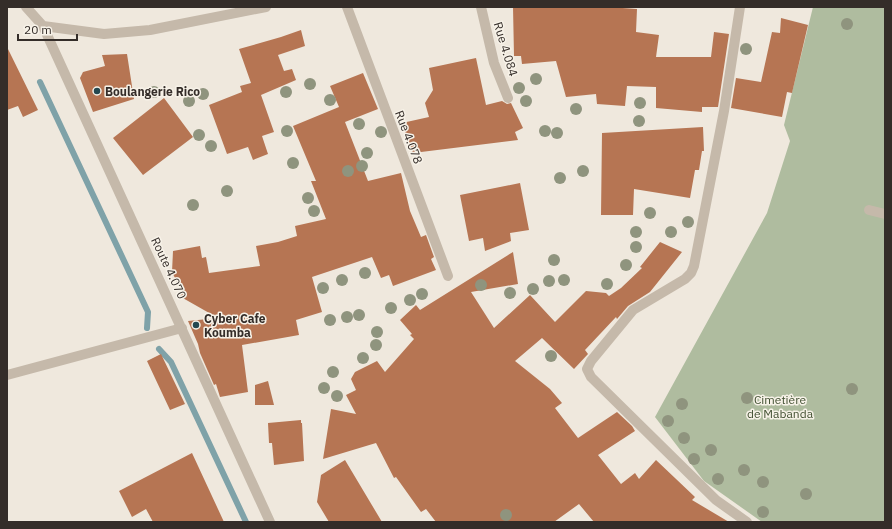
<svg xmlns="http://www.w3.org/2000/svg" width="892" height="529" viewBox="0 0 892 529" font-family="'IBM Plex Sans',sans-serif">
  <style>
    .green { fill: #afbc9f }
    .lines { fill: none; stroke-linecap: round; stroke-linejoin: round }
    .stream { stroke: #7fa2a8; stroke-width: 6 }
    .building { fill: #b67553 }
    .service { stroke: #c5b9aa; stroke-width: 10 }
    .minor { stroke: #c5b9aa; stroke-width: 10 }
    .tree { fill: #8f947e }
    .poi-dot { fill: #244850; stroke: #f7f2e8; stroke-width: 1.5 }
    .labels { text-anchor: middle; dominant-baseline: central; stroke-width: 3; stroke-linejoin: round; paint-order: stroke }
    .street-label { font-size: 12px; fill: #342d29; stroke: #f7f2e8 }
    .poi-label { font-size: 12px; font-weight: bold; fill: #342d29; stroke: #f7f2e8; text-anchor: start }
    .park-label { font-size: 12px; fill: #404f30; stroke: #f7f2e8 }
  </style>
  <rect width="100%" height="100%" fill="#efe8dd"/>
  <!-- green -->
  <path class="green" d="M813,7H885V522H762L704,481L655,417L767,213L790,141L784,125Z"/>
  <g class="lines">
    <!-- stream -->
    <path class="stream" d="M40,82L148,312L147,328
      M159,349L171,362L246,522"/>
  </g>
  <!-- building -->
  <path class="building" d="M513,7H608L637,9L636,32L659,35L656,57H711L714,32L729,34L718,107H702V112L656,108V87L627,86L625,106L597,104L596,94L566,97L556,61L522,64L521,56H514Z
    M781,18L808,25L792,93L787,92L782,117L731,108L736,78L761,82L772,32L780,33Z
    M301,30L305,46L278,55L284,71L292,69L296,80L261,95L274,132L262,136L268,154L253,160L248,147L227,154L209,105L242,92L240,86L251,83L239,49L281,37Z
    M7,47L38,110L23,117L18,106L7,110Z
    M127,54L134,99L93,112L80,78L83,72L105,66L102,55Z
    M476,58L486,105L502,101L507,104L511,103L523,128L515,132L518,140L413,153L402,123L429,117L425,103L433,90L429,68Z
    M363,73L378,109L345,122L368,181L401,173L410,211L421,237L426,235L434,257L431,259L436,270L393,286L389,275L381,278L372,257L312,277L322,312L296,320L299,335L242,345L248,392L220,397L216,384L214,385L200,353L198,344L188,321L218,318L181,297L179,286L172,272L173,251L200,246L202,258L206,257L209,273L260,266L256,246L278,242L297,236L295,226L326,219L311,181H316L293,126L339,107L330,86Z
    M164,98L193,137L143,175L113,138Z
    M703,127L704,151H702L699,170H695L690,198L634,189L633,215H601L602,133Z
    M520,183L529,230L510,233L511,241L485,251L483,238L469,241L460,195Z
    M660,242L682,252L650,292L628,306L617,319L616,317L585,350L588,354L574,369L542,338L515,361L550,389L562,403L555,408L578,438L617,412L632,426L635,431L598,455L621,484L635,473L639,479L656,460L695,497L692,500L729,522H594L579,504L554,522H436L426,509L421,512L396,477L394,478L376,443L323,459L331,409L356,414L346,395L356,390L351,379L355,372L377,361L385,372L414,339L410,335L412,334L400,320L416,305L420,310L513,252L518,284L471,292L494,328L530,295L555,322L586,291L606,293L609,296L621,288L642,268L640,267Z
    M161,354L185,404L170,410L147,361Z
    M268,381L274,405H255V385Z
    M301,420V423H302L304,461L274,465L272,443H269L268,423Z
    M192,453L224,522H153L146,509L132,517L119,491Z
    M345,460L382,522H329L317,502L321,475Z"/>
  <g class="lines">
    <!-- service -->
    <path class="service" d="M869,210L885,214"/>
    <!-- minor -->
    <path class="minor" d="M26,7L43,26L270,522
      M347,7L448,276
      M481,7L494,63L508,98
      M740,7L724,111L694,266L691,273L685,279L633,310L591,361L587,369L591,377L716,500L747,522
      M43,26L104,34L150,30L266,7
      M7,375L182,328"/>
  </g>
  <!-- trees -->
  <g class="tree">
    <circle cx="847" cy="24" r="6"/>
    <circle cx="746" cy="49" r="6"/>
    <circle cx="536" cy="79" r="6"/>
    <circle cx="310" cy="84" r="6"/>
    <circle cx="519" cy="88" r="6"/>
    <circle cx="154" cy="92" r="6"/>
    <circle cx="286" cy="92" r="6"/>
    <circle cx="203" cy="94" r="6"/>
    <circle cx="330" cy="100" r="6"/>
    <circle cx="189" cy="101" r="6"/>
    <circle cx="526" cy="101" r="6"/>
    <circle cx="640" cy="103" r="6"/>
    <circle cx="576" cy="109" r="6"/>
    <circle cx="639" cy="121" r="6"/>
    <circle cx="359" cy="124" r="6"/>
    <circle cx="287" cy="131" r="6"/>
    <circle cx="545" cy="131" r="6"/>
    <circle cx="381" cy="132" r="6"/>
    <circle cx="557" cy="133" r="6"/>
    <circle cx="199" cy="135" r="6"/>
    <circle cx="211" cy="146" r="6"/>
    <circle cx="367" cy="153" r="6"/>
    <circle cx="293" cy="163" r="6"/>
    <circle cx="362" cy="166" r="6"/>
    <circle cx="348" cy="171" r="6"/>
    <circle cx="583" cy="171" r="6"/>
    <circle cx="560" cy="178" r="6"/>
    <circle cx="227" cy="191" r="6"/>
    <circle cx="308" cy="198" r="6"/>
    <circle cx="193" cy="205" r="6"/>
    <circle cx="314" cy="211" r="6"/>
    <circle cx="650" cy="213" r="6"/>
    <circle cx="688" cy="222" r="6"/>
    <circle cx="636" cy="232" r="6"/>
    <circle cx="671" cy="232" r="6"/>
    <circle cx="636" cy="247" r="6"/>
    <circle cx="554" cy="260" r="6"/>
    <circle cx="626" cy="265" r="6"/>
    <circle cx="365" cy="273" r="6"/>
    <circle cx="342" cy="280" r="6"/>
    <circle cx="564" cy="280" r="6"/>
    <circle cx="549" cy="281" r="6"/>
    <circle cx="607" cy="284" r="6"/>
    <circle cx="481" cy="285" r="6"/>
    <circle cx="323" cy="288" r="6"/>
    <circle cx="533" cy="289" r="6"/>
    <circle cx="510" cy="293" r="6"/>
    <circle cx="422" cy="294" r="6"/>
    <circle cx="410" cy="300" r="6"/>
    <circle cx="391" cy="308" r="6"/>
    <circle cx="359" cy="315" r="6"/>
    <circle cx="347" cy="317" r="6"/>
    <circle cx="330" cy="320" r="6"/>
    <circle cx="377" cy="332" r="6"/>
    <circle cx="376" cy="345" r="6"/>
    <circle cx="551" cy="356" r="6"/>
    <circle cx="363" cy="358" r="6"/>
    <circle cx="333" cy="372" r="6"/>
    <circle cx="324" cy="388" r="6"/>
    <circle cx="852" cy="389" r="6"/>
    <circle cx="337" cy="396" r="6"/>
    <circle cx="747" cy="398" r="6"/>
    <circle cx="682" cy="404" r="6"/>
    <circle cx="668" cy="421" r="6"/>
    <circle cx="684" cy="438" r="6"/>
    <circle cx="711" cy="450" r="6"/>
    <circle cx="694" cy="459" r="6"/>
    <circle cx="744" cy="470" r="6"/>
    <circle cx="718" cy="479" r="6"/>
    <circle cx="763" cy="482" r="6"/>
    <circle cx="806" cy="494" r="6"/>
    <circle cx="763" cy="512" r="6"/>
    <circle cx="506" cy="515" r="6"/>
  </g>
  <!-- markers -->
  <g class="poi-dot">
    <circle cx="97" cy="91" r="4"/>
    <circle cx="196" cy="325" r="4"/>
  </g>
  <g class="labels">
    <!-- street labels -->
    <g class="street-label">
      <text transform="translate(506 49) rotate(73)">Rue 4.084</text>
      <text transform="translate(409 137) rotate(69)">Rue 4.078</text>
      <text transform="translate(169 268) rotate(65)">Route 4.070</text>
    </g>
    <!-- poi labels -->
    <g class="poi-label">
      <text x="105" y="91">Boulangerie Rico</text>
      <text x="204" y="318">Cyber Cafe<tspan x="204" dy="14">Koumba</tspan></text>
    </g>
    <!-- park labels -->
    <g class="park-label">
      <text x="780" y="399">Cimetière<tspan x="780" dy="14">de Mabanda</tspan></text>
    </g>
  </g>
  <!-- border -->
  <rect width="892" height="529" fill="none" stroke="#342d29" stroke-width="16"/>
  <!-- scale -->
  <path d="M18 34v6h59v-6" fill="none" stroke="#342d29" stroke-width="2"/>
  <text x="24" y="34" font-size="12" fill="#342d29" stroke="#f7f2e8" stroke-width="3" paint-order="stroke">20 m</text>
</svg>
